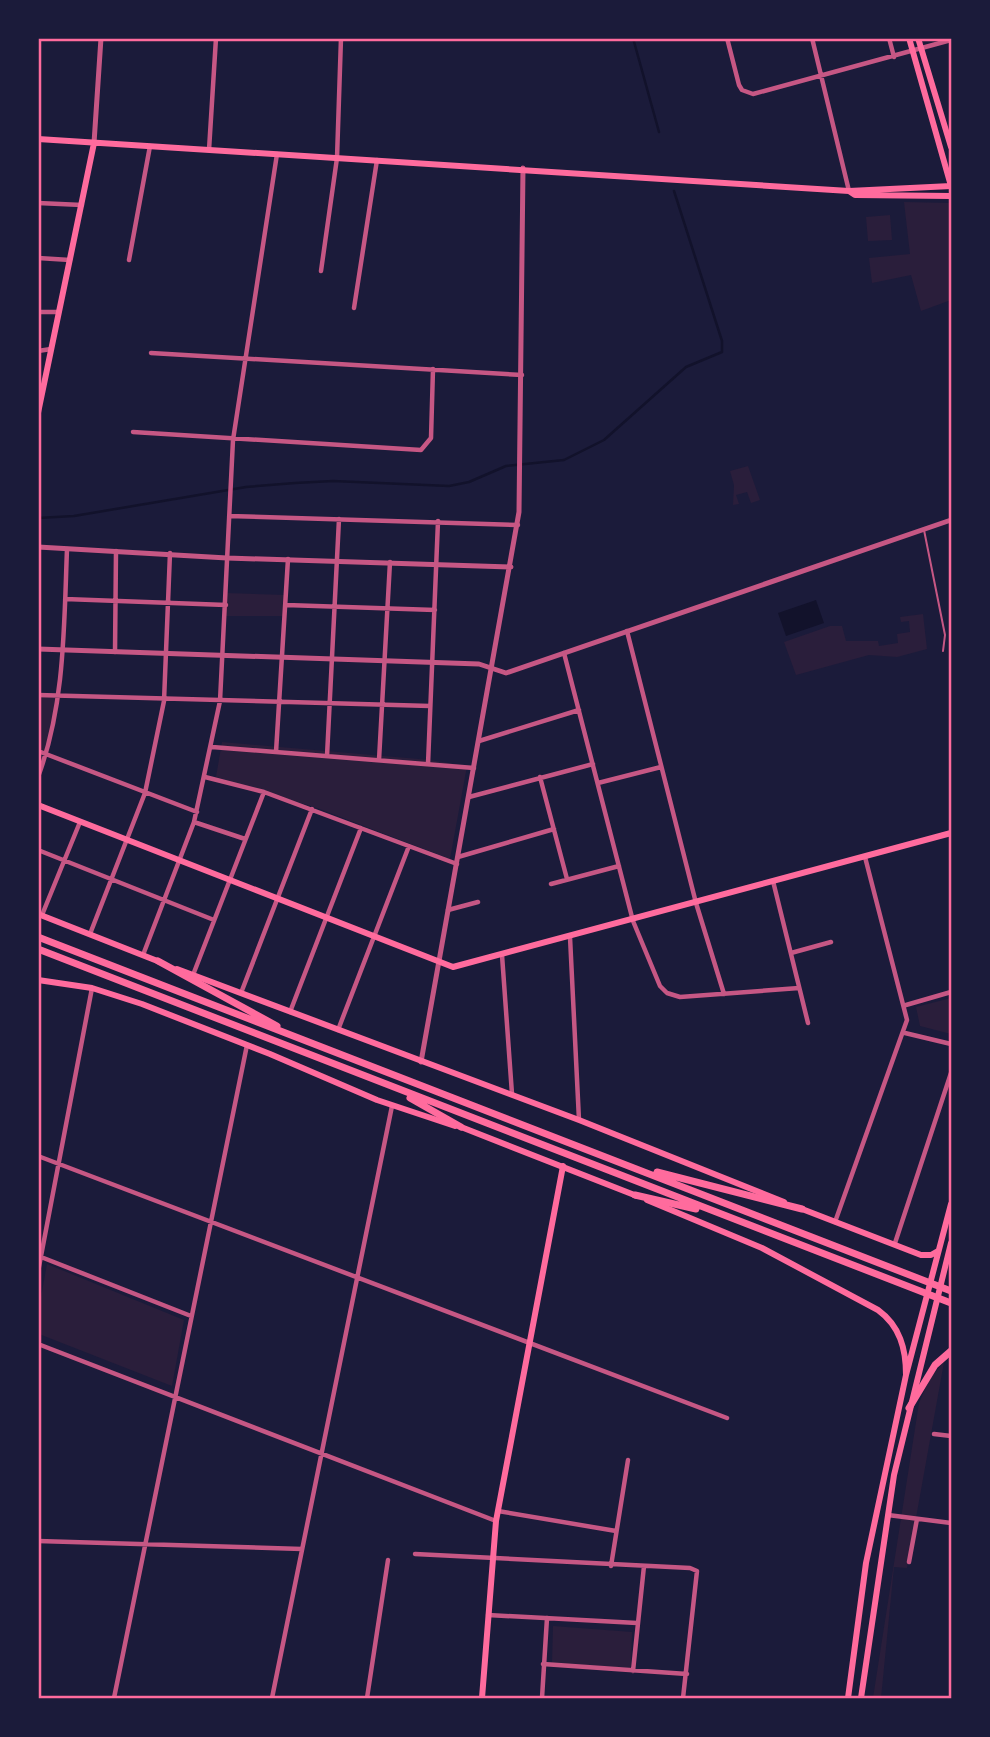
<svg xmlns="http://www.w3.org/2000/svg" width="990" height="1737" viewBox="0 0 990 1737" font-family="'Asap Condensed',sans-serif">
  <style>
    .green { fill: #2a1e3b }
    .water { fill: #12122b }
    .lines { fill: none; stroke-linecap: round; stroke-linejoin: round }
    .stream { stroke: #12122b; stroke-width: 2.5 }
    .service { stroke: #c65784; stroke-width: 2 }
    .minor { stroke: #c65784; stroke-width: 4.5 }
    .tertiary { stroke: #c65784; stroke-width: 5 }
    .secondary { stroke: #ff6b9d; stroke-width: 6 }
    .primary { stroke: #ff6b9d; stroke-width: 6 }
    .trunk { stroke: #ff6b9d; stroke-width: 7 }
    .neatline { fill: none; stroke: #ff6b9d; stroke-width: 2.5 }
  </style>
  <rect width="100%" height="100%" fill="#1b1b3a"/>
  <!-- green -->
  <path class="green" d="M904,202L951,203V300L921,311L911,275L872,283L869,258L910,254Z
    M890,215L892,240L868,241L866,217Z
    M748,466L760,500L751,503L747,492L736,495L739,504L733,505L734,485L730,471Z
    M226,593L286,595L285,616H226Z
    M923,614L927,649L897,657L869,655L796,675L784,642L830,626H842L846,641H878L879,646L898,643L897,634L910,632L909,621L901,622L900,617Z
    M38,695L57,698L47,754L39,751Z
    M222,742L430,760L467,766L450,859L317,808L216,777Z
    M951,998V1034L920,1026L916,1007Z
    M47,1264L184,1320L172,1386L39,1334V1308Z
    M944,1362L907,1568L894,1567L881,1698H873L919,1403L930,1378Z
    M553,1626L632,1632L631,1668L552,1663Z"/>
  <!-- water -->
  <path class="water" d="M816,600L824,623L786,636L778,613Z"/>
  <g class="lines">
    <!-- stream -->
    <path class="stream" d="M633,38L659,132
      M38,518L74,516L246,487L295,483L333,481L449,486L469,482L506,466L564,460L604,440L686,367L722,352V341L674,191"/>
    <!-- service -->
    <path class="service" d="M924,530L945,635L943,651"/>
    <!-- minor -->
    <path class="minor" d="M727,38L739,85L742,90L753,94L951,40
      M812,38L849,191
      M889,38L894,57
      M209,150L216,38
      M38,203L82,205
      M38,258L70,260
      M129,260L150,146
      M321,271L337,158L341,38
      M354,308L377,160
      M38,312H59
      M38,351L51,349
      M151,353L522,375
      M133,432L421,450L431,438L433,369
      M229,516L518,525
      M65,599L226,605
      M286,605L435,610
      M627,631L696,903L724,994
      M115,652L116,551
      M564,653L633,921L660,986L667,993L680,997L799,988
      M38,695L430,706
      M479,741L579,710
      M212,747L474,768
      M38,751L197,812
      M276,752L288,559
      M327,756L339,519
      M379,760L390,562
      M428,764L438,521
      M38,777C65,705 64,625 67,549
      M205,777L264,792L457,864
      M540,777L567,879
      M598,783L661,767
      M469,797L593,764
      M194,822L245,839
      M38,850L214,920
      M458,857L554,829
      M773,881L808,1023
      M551,884L619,866
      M448,910L478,902
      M42,915L80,822
      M90,934L145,793L164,701L170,553
      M570,937L579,1120
      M791,953L831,942
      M143,955L194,822L220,701L233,440L277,154
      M502,955L512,1094
      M193,975L264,792
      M241,993L312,809
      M906,1005L951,992
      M290,1012L361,828
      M338,1030L409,846
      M905,1033L951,1044
      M38,1156L727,1418
      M835,1222L907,1020L865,857
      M895,1243L951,1073
      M41,1257L191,1316
      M38,1272L92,988
      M38,1344L496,1521
      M934,1434L951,1436
      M498,1511L616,1531
      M888,1515L951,1523
      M38,1541L302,1549
      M415,1554L690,1568L697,1571L683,1698
      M909,1562L917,1519
      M611,1566L628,1460
      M488,1615L637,1623
      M543,1664L687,1674
      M633,1671L644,1566
      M114,1698L247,1045
      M272,1698L392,1106
      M367,1698L388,1560
      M542,1698L547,1618"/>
    <!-- tertiary -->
    <path class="tertiary" d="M94,143L101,38
      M38,547L227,558L511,567
      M38,649L479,664L506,673L951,520
      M421,1062L519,512L523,168"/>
    <!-- secondary -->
    <path class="secondary" d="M918,38L951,147
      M38,139L849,191L951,186L909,38
      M849,191L855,195L951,196
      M38,413L94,143
      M38,805L453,967L951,833
      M38,914L160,962
      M177,969L579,1120L784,1202
      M38,980L92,988L142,1004L270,1054L377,1100L455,1126
      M482,1698L496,1521L563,1166"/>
    <!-- primary -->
    <path class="primary" d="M461,1127L637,1196
      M647,1200L762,1248L878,1310C900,1326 906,1349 906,1375
      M802,1209L921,1255H931L938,1251
      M848,1698L866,1563L906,1375L951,1204
      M861,1698L894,1475L951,1243"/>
    <!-- trunk -->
    <path class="trunk" d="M38,937L951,1291
      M38,949L951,1303
      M158,961L277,1026
      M410,1098L461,1127
      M657,1172L802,1209
      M635,1195L696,1209
      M909,1408L935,1365L951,1351"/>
  </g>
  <!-- border -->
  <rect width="990" height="1737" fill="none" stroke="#1b1b3a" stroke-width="80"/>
  <rect x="40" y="40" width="910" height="1657" class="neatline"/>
</svg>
